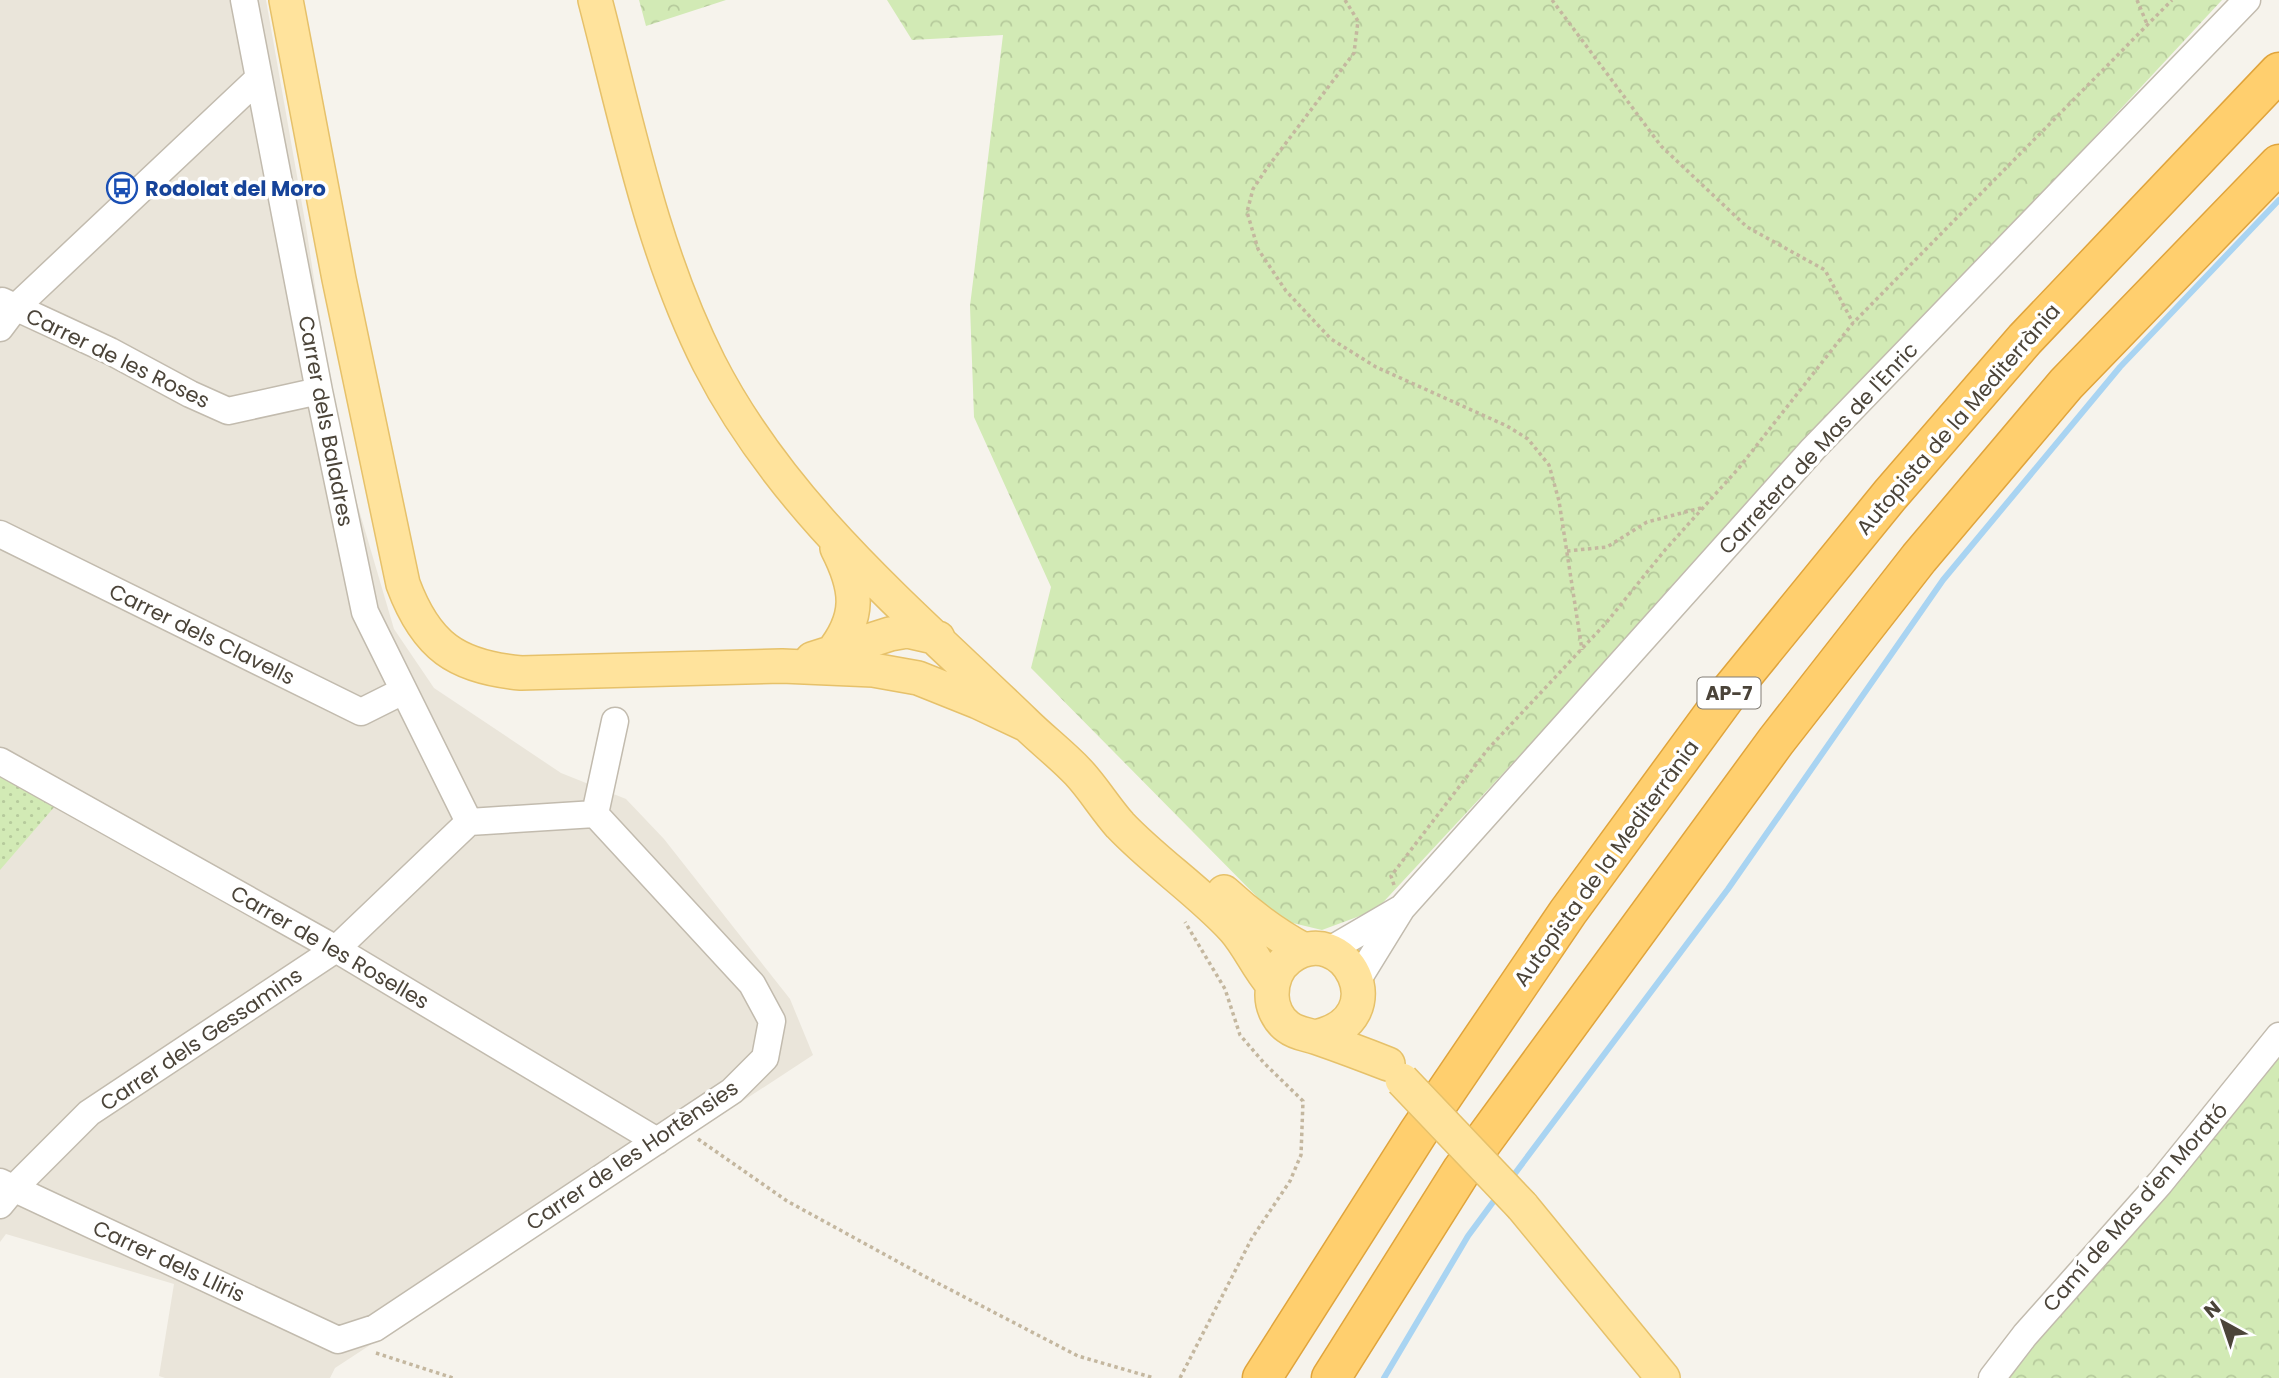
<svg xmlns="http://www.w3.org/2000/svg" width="2279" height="1378" viewBox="0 0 2279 1378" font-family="Poppins,sans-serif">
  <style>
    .residential { fill: #eae5da }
    .forest { fill: url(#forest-crowns) }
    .garden { fill: url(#garden-dots) }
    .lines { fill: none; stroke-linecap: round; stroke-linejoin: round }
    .stream { stroke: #a9d4f2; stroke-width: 6 }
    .minor-casing { stroke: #c2bbae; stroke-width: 29 }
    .major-casing { stroke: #e6c16a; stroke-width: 36 }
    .highway-casing { stroke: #e0a43c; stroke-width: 41 }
    .path { stroke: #c4b79f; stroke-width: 3.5; stroke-dasharray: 3.5 3.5; stroke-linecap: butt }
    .minor { stroke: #fff; stroke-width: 26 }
    .major { stroke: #ffe39c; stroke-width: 33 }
    .highway { stroke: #ffcf6e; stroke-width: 38 }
    .major-bridge-casing { stroke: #e6c16a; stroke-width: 36; stroke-linecap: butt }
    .major-bridge { stroke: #ffe39c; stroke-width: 33 }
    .labels { text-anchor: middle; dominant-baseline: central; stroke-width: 7; stroke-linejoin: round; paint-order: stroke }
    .shield { fill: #fff; stroke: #817c74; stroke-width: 2 }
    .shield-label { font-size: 19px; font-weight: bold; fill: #4b4439 }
    .transit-label { font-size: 21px; font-weight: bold; fill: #164399; stroke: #fff; text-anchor: start }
    .street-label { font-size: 21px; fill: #4b4439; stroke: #fff }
  </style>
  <defs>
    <pattern id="forest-crowns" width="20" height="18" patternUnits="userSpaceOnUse" patternTransform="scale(1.75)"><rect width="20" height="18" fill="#d2eab5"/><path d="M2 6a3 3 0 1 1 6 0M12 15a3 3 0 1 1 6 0" fill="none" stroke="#b6ca9c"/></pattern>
    <pattern id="garden-dots" width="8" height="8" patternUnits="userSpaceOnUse" patternTransform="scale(1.75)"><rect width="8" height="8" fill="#d2eab5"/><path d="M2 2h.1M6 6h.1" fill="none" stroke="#b6ca9c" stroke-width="1.8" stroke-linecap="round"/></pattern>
  </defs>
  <rect width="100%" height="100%" fill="#f6f3ec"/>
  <!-- residential -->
  <path class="residential" d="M0,0H266L306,227L339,442L394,629L434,688L561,773L626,799L664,839L790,999L813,1055L335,1368L330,1378H165L159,1376L174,1284L6,1234L0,1242Z"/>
  <!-- forest -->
  <path class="forest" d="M639,0H726L646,26Z
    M887,0H2222L1376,910L1322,930L1280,920L1031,668L1051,587L974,417L970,306L1003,35L912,40Z
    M2279,1040V1378H1988Z"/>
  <!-- garden -->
  <path class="garden" d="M0,773L56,805L0,870Z"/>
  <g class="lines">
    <!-- stream -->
    <path class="stream" d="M1510,1180L1728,889L1943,580L2120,367L2279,200
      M1384,1378L1468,1236L1499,1194"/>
    <!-- minor casing -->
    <g class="minor-casing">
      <path id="minor" d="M244,0L319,391L365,612L469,822
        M2,301L110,351L190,394L228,411L319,391
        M0,328L15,308L259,78
        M0,534L361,712L403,691
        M0,761L336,949L657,1141
        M595,814L615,721
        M1328,951L1400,909
        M1357,981L1402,908L1813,449L2247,0
        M0,1182L338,1340L375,1328L732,1091L765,1058L772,1021L752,984L595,814
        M0,1205L14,1188L89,1113L336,949L469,822L595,814
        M1992,1378L2025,1335L2160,1183L2279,1036"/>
    </g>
    <!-- major casing -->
    <g class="major-casing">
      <path id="major" d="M286,0L339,279L403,584C426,646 456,667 521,673L782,666L873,670L918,678L978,702L1027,725
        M595,0C627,122 652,250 709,363C783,508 909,611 1024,722C1041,739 1061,754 1078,772C1093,788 1105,808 1120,825C1155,862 1199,891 1234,929C1249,946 1257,967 1272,984
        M831,654C861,617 858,589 837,548
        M812,659L890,634L907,631L938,638
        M1224,892C1249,915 1274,934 1304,950
        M1315,1037C1399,1019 1344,917 1289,958C1277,967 1272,981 1272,995C1272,1007 1278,1020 1288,1027C1297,1034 1307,1034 1318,1038C1341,1046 1365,1055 1388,1064
        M1522,1206L1663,1378"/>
    </g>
    <!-- highway casing -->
    <g class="highway-casing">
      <path id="highway" d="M1262,1378L1418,1133L1568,912L1727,695L1890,495L2025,339L2279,72
        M1331,1378L1462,1170L1776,741L1919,558L2066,384L2279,164"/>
    </g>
    <!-- path -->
    <path class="path" d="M1345,0L1358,21L1354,53L1267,168L1253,189L1247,212L1258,249L1286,291L1331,339L1376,367L1507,426L1528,439L1549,465L1559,501L1582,650
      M1552,0L1661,146L1747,227L1825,270L1853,323
      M2137,0L2147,24
      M1567,551L1607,547L1647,522L1701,508
      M1394,885L1391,876L1488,749L1606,623L1665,550L1738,469L1853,323L2172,0
      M698,1139L787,1201L924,1276L1078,1356L1154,1378
      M376,1353L453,1378
      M1180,1378L1252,1238L1290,1181L1301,1155L1303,1101L1264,1063L1240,1035L1225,989L1185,922"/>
    <!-- minor -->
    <use href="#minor" class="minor"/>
    <!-- major -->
    <use href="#major" class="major"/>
    <!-- highway -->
    <use href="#highway" class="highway"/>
    <!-- major-bridge casing -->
    <g class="major-bridge-casing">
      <path id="major-bridge" d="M1402,1080L1522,1206"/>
    </g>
    <!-- major-bridge -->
    <use href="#major-bridge" class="major-bridge"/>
  </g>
  <!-- icons -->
  <defs>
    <g id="bus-ring" transform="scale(1.575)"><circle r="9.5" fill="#fff" stroke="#1a4fb4" stroke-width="1.5"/><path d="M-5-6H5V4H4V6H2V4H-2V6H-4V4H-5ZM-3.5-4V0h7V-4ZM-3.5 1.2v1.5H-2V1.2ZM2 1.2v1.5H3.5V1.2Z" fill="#1a4fb4"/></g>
  </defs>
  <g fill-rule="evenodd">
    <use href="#bus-ring" x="122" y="188"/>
  </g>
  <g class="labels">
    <!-- shield labels -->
    <rect class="shield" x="1697.5" y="677.5" width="63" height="31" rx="5"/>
    <g class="shield-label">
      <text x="1729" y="693">AP-7</text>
    </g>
    <!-- transit labels -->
    <g class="transit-label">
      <text x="145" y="188">Rodolat del Moro</text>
    </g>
    <!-- street labels -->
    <g class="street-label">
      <text transform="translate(118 358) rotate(26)">Carrer de les Roses</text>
      <text transform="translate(1958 419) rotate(-49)">Autopista de la Mediterrània</text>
      <text transform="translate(326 421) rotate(79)">Carrer dels Baladres</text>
      <text transform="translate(1818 448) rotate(-47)">Carretera de Mas de l'Enric</text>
      <text transform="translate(202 634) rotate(26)">Carrer dels Clavells</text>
      <text transform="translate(1606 863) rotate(-54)">Autopista de la Mediterrània</text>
      <text transform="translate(330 947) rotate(30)">Carrer de les Roselles</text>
      <text transform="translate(201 1039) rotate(-34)">Carrer dels Gessamins</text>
      <text transform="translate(632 1155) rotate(-34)">Carrer de les Hortènsies</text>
      <text transform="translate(2135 1207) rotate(-49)">Camí de Mas d'en Morató</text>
      <text transform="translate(169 1261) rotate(25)">Carrer dels Lliris</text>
    </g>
  </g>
  <!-- north arrow -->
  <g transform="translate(2223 1322) rotate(320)" stroke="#ffffff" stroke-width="5" paint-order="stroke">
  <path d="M0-5L12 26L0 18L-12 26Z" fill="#4b4439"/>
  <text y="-10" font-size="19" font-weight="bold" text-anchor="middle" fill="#4b4439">N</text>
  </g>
</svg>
